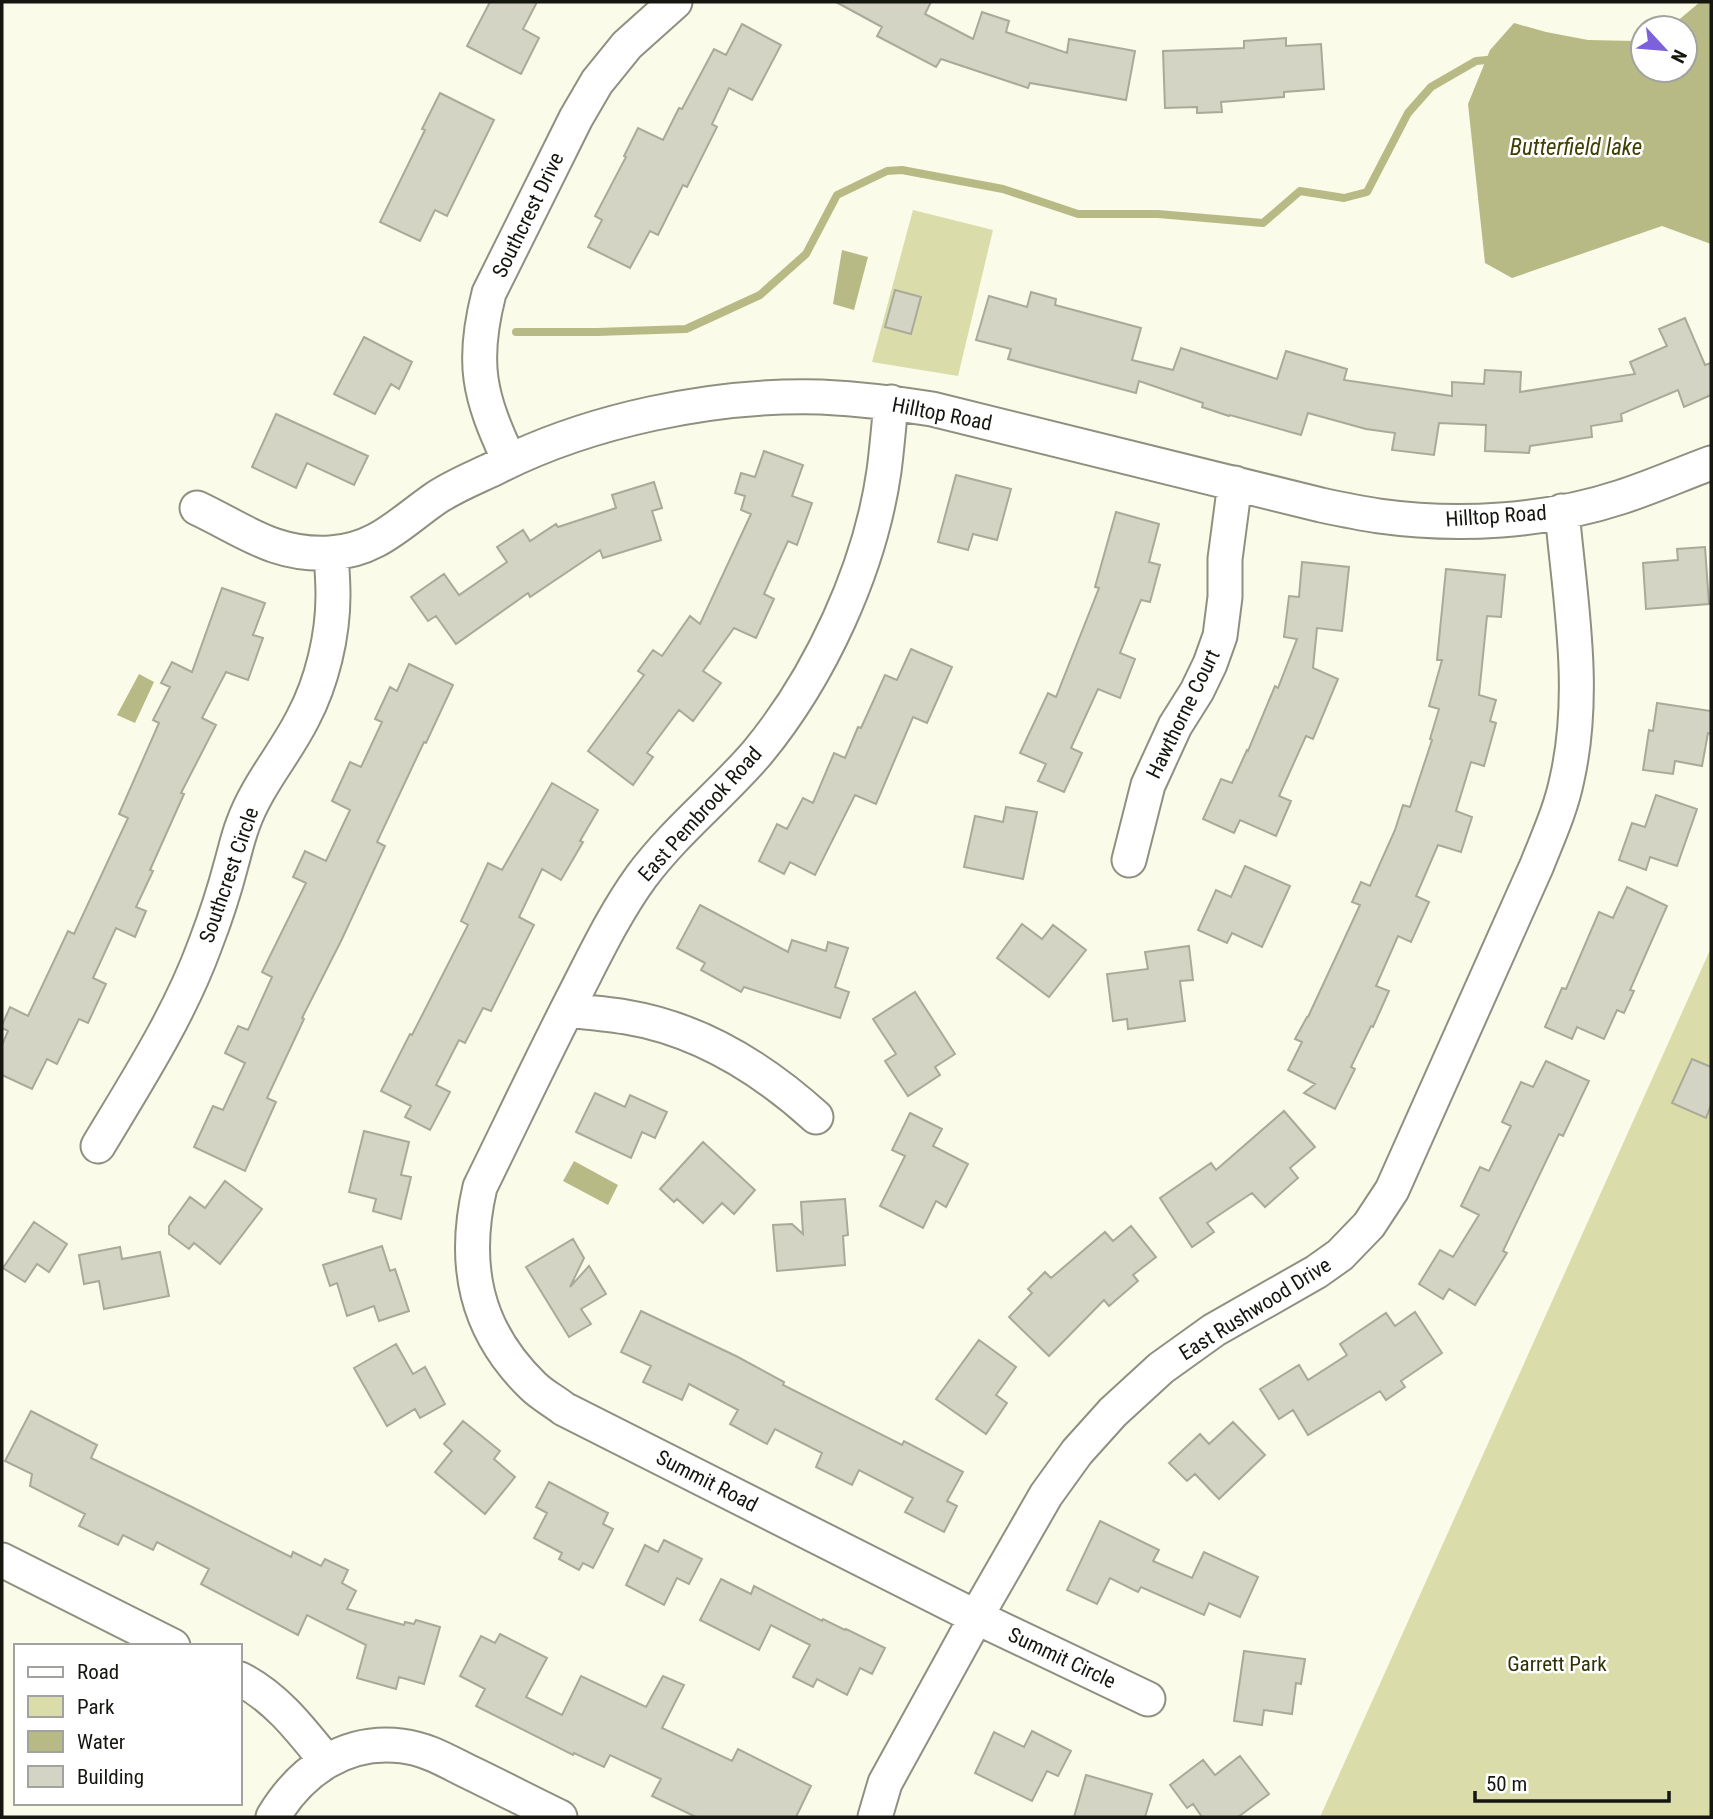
<svg xmlns="http://www.w3.org/2000/svg" width="1713" height="1819" viewBox="0 0 1713 1819" font-family="'Roboto Condensed',sans-serif">
  <style>
    .green { fill: #dadda9 }
    .water { fill: #b8ba86 }
    .lines { fill: none; stroke-linecap: round; stroke-linejoin: round }
    .stream { stroke: #b8ba86; stroke-width: 8 }
    .building { fill: #d3d4c3; stroke: #a9aa99; stroke-width: 2 }
    .minor-casing { stroke: #8f9080; stroke-width: 37 }
    .minor { stroke: #fff; stroke-width: 33 }
    .labels { text-anchor: middle; dominant-baseline: central; stroke-width: 5; stroke-linejoin: round; paint-order: stroke }
    .street-label { font-size: 21px; fill: #161610; stroke: #fff }
    .park-label { font-size: 21px; fill: #303106; stroke: #fff }
    .water-label { font-size: 23px; font-style: italic; fill: #3f4000; stroke: #fff }
  </style>
  <rect width="100%" height="100%" fill="#fafbe9"/>
  <!-- green -->
  <path class="green" d="M913,210L993,230L958,376L872,362Z
    M1711,948V1817H1320Z"/>
  <!-- water -->
  <path class="water" d="M1700,2H1711V244L1662,226L1512,278L1485,263L1468,104L1490,50L1514,23L1546,32L1588,40L1636,41L1643,39V70H1685V28H1669Z
    M842,250L868,257L854,310L833,304Z
    M139,674L154,682L135,723L117,715Z
    M574,1161L618,1185L608,1205L563,1181Z"/>
  <g class="lines">
    <!-- stream -->
    <path class="stream" d="M516,332H597L686,329L760,295L806,254L837,195L887,171L902,170L1003,189L1078,214H1158L1263,223L1300,191L1344,198L1367,192L1408,113L1431,87L1476,61L1487,60"/>
  </g>
  <!-- building -->
  <path class="building" d="M490,2H537L523,29L539,38L521,74L467,46Z
    M836,2H931L925,14L973,39L982,12L1009,21L1006,32L1067,53L1069,39L1135,51L1126,100L1030,83L1028,88L941,59L936,67L877,36L882,27Z
    M742,24L781,45L752,100L729,88L712,124L717,127L687,187L683,185L658,235L650,231L630,268L588,247L602,220L595,216L626,157L624,156L638,128L663,140L679,108L682,109L714,49L726,55Z
    M1286,38V46L1321,44L1324,89L1284,92V97L1221,102L1222,112L1197,113V107L1165,108L1163,51L1244,48V41Z
    M440,93L494,120L447,216L435,210L420,241L380,222L425,130L422,129Z
    M895,290L921,297L911,334L885,327Z
    M1031,292L1056,299L1055,305L1141,328L1132,360L1173,370L1181,348L1277,379L1286,351L1347,369L1344,380L1452,396V382L1484,384L1485,370L1521,372L1520,392L1635,374L1630,362L1667,346L1659,329L1685,318L1705,365L1711,363V395L1684,407L1678,390L1621,414L1622,421L1591,426L1592,437L1530,446L1529,453L1485,451L1486,425L1439,423L1434,455L1392,450L1395,433L1366,429L1308,413L1301,435L1230,415L1229,416L1202,407L1203,403L1139,381L1136,393L1008,359L1011,349L976,340L989,296L1027,307Z
    M364,337L412,362L399,389L391,384L375,414L334,394Z
    M276,414L368,456L354,485L307,463L296,488L252,467Z
    M764,451L803,465L792,496L812,503L797,545L788,541L764,594L774,599L756,638L734,628L703,671L721,683L693,721L679,710L647,753L653,757L633,785L588,751L644,675L638,671L653,650L662,656L690,616L700,624L751,514L741,510L745,496L735,493L741,473L755,477Z
    M956,475L1011,489L997,540L973,534L968,550L938,542Z
    M654,482L662,508L652,511L661,540L603,558L600,550L530,597L528,593L456,644L436,616L428,621L411,597L444,574L459,595L507,562L497,547L523,530L530,541L556,524L558,527L616,508L612,495Z
    M1116,512L1159,524L1149,562L1160,565L1150,602L1141,600L1120,653L1135,659L1120,698L1098,689L1071,748L1082,753L1064,792L1038,781L1046,764L1020,753L1048,693L1056,697L1099,588L1095,587Z
    M1705,547L1709,604L1646,609L1643,563L1678,560L1677,549Z
    M1302,562L1349,567L1342,631L1317,628L1313,668L1338,679L1313,739L1306,736L1279,796L1291,801L1276,836L1240,820L1234,833L1203,819L1221,779L1232,783L1247,750L1248,751L1275,686L1278,688L1297,639L1284,637L1289,596L1299,597Z
    M1446,569L1505,575L1501,617L1487,616L1479,695L1496,700L1490,721L1496,723L1484,766L1471,762L1456,811L1472,817L1461,852L1438,845L1416,896L1429,902L1411,942L1398,936L1376,986L1389,991L1373,1027L1371,1026L1351,1067L1355,1069L1335,1109L1304,1093L1315,1084L1288,1070L1302,1042L1295,1039L1307,1017H1308L1360,905L1352,902L1361,882L1370,886L1395,830L1403,805L1410,807L1432,740L1430,739L1439,709L1429,706L1442,660H1437Z
    M222,588L265,603L253,635L263,638L248,680L226,672L202,718L216,725L181,793L184,794L150,870L153,871L136,907L146,911L135,937L116,928L93,978L106,984L88,1023L79,1019L57,1064L47,1059L32,1089L2,1075V1045L8,1031L2,1028V1025L10,1007L28,1016L68,931L74,934L128,818L119,814L159,723L153,720L170,687L161,683L172,662L192,672Z
    M911,649L952,667L927,723L913,717L876,804L855,795L815,875L790,862L784,874L759,861L777,824L787,829L803,798L813,803L834,753L845,758L858,727L861,728L885,675L897,680Z
    M409,664L453,685L426,743L424,742L377,842L385,846L342,939L302,1018L304,1019L267,1098L276,1102L245,1171L194,1147L213,1106L223,1110L245,1063L225,1053L238,1026L248,1030L272,977L262,972L306,883L293,877L305,851L326,861L350,810L332,801L350,762L361,767L382,722L375,719L390,687L397,691Z
    M1657,703L1711,711V734L1708,733L1702,766L1675,761L1673,774L1643,770L1649,730L1653,731Z
    M552,783L598,810L580,841L583,842L561,880L542,869L519,917L534,925L491,1011L483,1008L465,1043L459,1040L436,1085L450,1092L430,1130L405,1117L411,1106L381,1091L410,1034L412,1035L468,925L461,921L488,863L502,870Z
    M1656,795L1697,809L1677,866L1650,857L1646,870L1619,860L1632,823L1645,827Z
    M1006,807L1037,812L1023,879L964,867L975,816L1003,822Z
    M1245,866L1290,886L1262,947L1232,933L1227,943L1198,930L1216,890L1231,897Z
    M1627,887L1667,906L1630,990L1634,991L1624,1013L1617,1010L1604,1039L1577,1027L1572,1039L1545,1027L1562,988L1566,989L1599,912L1613,918Z
    M700,905L788,952L792,940L826,951L828,942L848,948L835,987L849,992L840,1018L744,987L741,992L701,970L705,963L677,948Z
    M1022,924L1042,939L1053,925L1086,950L1049,997L997,958Z
    M1189,946L1193,980L1180,981L1185,1021L1128,1029L1127,1019L1113,1021L1107,974L1148,969L1145,952Z
    M915,992L955,1054L935,1067L940,1075L908,1096L885,1061L896,1054L873,1019Z
    M1692,1059L1711,1067V1105L1706,1118L1672,1103Z
    M1546,1061L1589,1081L1563,1136L1559,1134L1503,1251L1507,1253L1475,1305L1449,1289L1443,1299L1419,1284L1440,1250L1453,1257L1479,1215L1461,1206L1480,1167L1489,1171L1511,1126L1502,1122L1521,1082L1533,1087Z
    M595,1093L625,1107L630,1095L667,1112L655,1138L642,1132L631,1158L576,1132Z
    M1284,1111L1315,1147L1290,1168L1298,1178L1265,1207L1252,1193L1207,1223L1214,1232L1192,1247L1160,1198L1211,1163L1216,1170Z
    M910,1113L942,1129L933,1146L968,1164L946,1207L936,1201L923,1228L880,1206L905,1156L892,1150Z
    M364,1131L409,1142L401,1175L411,1177L401,1219L373,1211L376,1199L349,1192Z
    M703,1142L755,1190L734,1214L722,1203L703,1223L677,1199L674,1202L660,1189Z
    M225,1181L262,1209L220,1264L194,1243L189,1249L169,1234V1226L190,1197L205,1208Z
    M845,1199L848,1235L843,1236L845,1265L777,1271L773,1225L792,1224L803,1234L801,1202Z
    M34,1222L67,1244L49,1272L37,1264L25,1282L3,1268Z
    M1131,1226L1156,1257L1133,1275L1138,1281L1109,1306L1104,1300L1049,1356L1009,1317L1032,1293L1028,1289L1045,1272L1051,1278L1105,1232L1113,1241Z
    M573,1239L584,1258L570,1287L589,1266L606,1294L581,1309L591,1324L569,1337L526,1267Z
    M382,1246L390,1271L395,1269L409,1311L379,1321L374,1306L347,1316L337,1283L330,1286L323,1265Z
    M120,1247L122,1259L160,1252L169,1296L104,1309L99,1281L84,1284L79,1255Z
    M641,1311L736,1356L784,1382L783,1385L902,1445L904,1441L963,1472L947,1501L957,1506L944,1532L905,1512L913,1498L859,1470L852,1485L816,1467L822,1453L775,1429L767,1444L730,1424L738,1410L689,1384L682,1400L643,1382L651,1366L621,1352Z
    M1415,1312L1442,1353L1401,1381L1405,1387L1386,1400L1380,1391L1308,1435L1293,1410L1279,1419L1260,1389L1299,1365L1308,1380L1347,1355L1340,1344L1386,1313L1395,1326Z
    M979,1340L1016,1367L996,1395L1007,1403L986,1434L936,1399Z
    M396,1344L413,1374L425,1367L445,1404L420,1418L415,1409L387,1426L354,1368Z
    M31,1411L97,1445L91,1458L190,1506L291,1557L293,1552L321,1566L325,1559L348,1570L342,1583L356,1591L347,1609L404,1625L405,1622L414,1624L416,1620L440,1627L424,1684L399,1677L396,1689L357,1678L366,1645L307,1615L298,1635L201,1584L209,1569L157,1542L153,1550L123,1535L118,1545L79,1526L85,1514L30,1486L32,1474L5,1461Z
    M463,1421L500,1451L494,1459L515,1477L485,1514L435,1472L452,1451L444,1444Z
    M1233,1422L1265,1455L1219,1499L1195,1474L1187,1481L1169,1463L1200,1434L1209,1444Z
    M549,1482L608,1513L603,1524L613,1529L593,1568L583,1563L579,1570L559,1559L562,1553L534,1538L547,1513L536,1507Z
    M1100,1521L1159,1550L1153,1561L1192,1578L1204,1552L1258,1577L1240,1617L1209,1603L1204,1615L1141,1587L1138,1592L1110,1578L1097,1604L1067,1590Z
    M664,1540L702,1559L689,1584L677,1578L664,1605L626,1585L645,1545L658,1552Z
    M721,1579L751,1594L754,1586L822,1621L823,1619L845,1630L846,1629L885,1648L872,1674L860,1668L847,1695L817,1679L813,1687L793,1677L810,1645L771,1625L759,1650L700,1620Z
    M500,1634L547,1658L526,1697L562,1715L581,1676L646,1707L663,1676L684,1685L662,1728L732,1761L738,1749L811,1786L796,1817H696L652,1796L661,1779L610,1755L604,1767L574,1753L573,1755L476,1706L485,1689L460,1676L481,1636L495,1643Z
    M1244,1651L1305,1659L1301,1684L1296,1683L1292,1714L1264,1710L1262,1725L1234,1721Z
    M1032,1731L1071,1751L1058,1776L1047,1771L1032,1801L975,1773L994,1732L1024,1747Z
    M1240,1756L1269,1794L1238,1817H1202L1193,1804L1187,1808L1170,1785L1203,1760L1215,1775Z
    M1086,1775L1152,1794L1145,1817H1074Z"/>
  <g class="lines">
    <!-- minor casing -->
    <g class="minor-casing">
      <path id="minor" d="M891,402C889,425 887,448 884,471C870,569 820,677 757,753C720,796 675,831 641,877C615,913 596,953 576,992C543,1056 512,1122 480,1187C462,1264 475,1330 533,1386C542,1395 554,1401 564,1409L976,1617L1148,1699
        M509,460C479,396 471,363 489,293L576,118L597,82L627,45L675,2
        M197,508C244,530 274,556 330,553C376,551 401,522 436,498C454,486 474,478 493,469C588,420 714,394 821,397C859,399 895,403 932,409L1321,505C1340,509 1359,513 1379,516C1458,527 1545,522 1621,497C1652,487 1681,474 1711,463
        M1129,860L1148,785L1175,726L1197,691L1210,664L1220,636L1225,597V559L1235,483
        M567,1010C587,1012 607,1014 626,1017C699,1029 763,1069 816,1117
        M98,1146C137,1081 179,1016 205,945C215,919 224,892 231,865C235,851 238,837 243,824C257,785 285,754 303,718C322,682 333,636 333,595C333,581 332,567 331,553
        M2,1560L173,1646
        M240,1679C276,1697 301,1730 326,1761
        M273,1817C301,1770 346,1739 402,1746C428,1749 450,1763 473,1774C502,1788 531,1803 560,1817
        M875,1817L885,1783L984,1603L1046,1495L1077,1452L1113,1412L1161,1368L1214,1330L1316,1272L1340,1255L1369,1225L1392,1190L1537,865C1548,837 1561,809 1567,779C1587,691 1570,600 1562,511"/>
    </g>
    <!-- minor -->
    <use href="#minor" class="minor"/>
  </g>
  <g class="labels">
    <!-- street labels -->
    <g class="street-label">
      <text transform="translate(528 215) rotate(-64)">Southcrest Drive</text>
      <text transform="translate(942 414) rotate(11)">Hilltop Road</text>
      <text transform="translate(1496 516) rotate(-4)">Hilltop Road</text>
      <text transform="translate(1183 714) rotate(-64)">Hawthorne Court</text>
      <text transform="translate(700 814) rotate(-48)">East Pembrook Road</text>
      <text transform="translate(229 875) rotate(-71)">Southcrest Circle</text>
      <text transform="translate(1255 1309) rotate(-32)">East Rushwood Drive</text>
      <text transform="translate(707 1481) rotate(27)">Summit Road</text>
      <text transform="translate(1062 1658) rotate(25)">Summit Circle</text>
    </g>
    <!-- park labels -->
    <g class="park-label">
      <text x="1557" y="1664">Garrett Park</text>
    </g>
    <!-- water labels -->
    <g class="water-label">
      <text x="1576" y="147">Butterfield lake</text>
    </g>
  </g>
  <!-- border -->
  <rect width="1713" height="1819" fill="none" stroke="#161610" stroke-width="7"/>
  <!-- legend -->
  <rect x="14" y="1644" width="228" height="161" fill="#ffffff" stroke="#a2a29f" stroke-width="2"/>
  <rect x="28" y="1667" width="35" height="10" fill="#ffffff" stroke="#a2a29f" stroke-width="2"/>
  <text x="77" y="1679" font-size="21" fill="#161610">Road</text>
  <rect x="28" y="1696" width="35" height="21" fill="#dadda9" stroke="#a2a29f" stroke-width="2"/>
  <text x="77" y="1714" font-size="21" fill="#161610">Park</text>
  <rect x="28" y="1731" width="35" height="21" fill="#b8ba86" stroke="#a2a29f" stroke-width="2"/>
  <text x="77" y="1749" font-size="21" fill="#161610">Water</text>
  <rect x="28" y="1766" width="35" height="21" fill="#d3d4c3" stroke="#a2a29f" stroke-width="2"/>
  <text x="77" y="1784" font-size="21" fill="#161610">Building</text>
  <!-- north arrow -->
  <g transform="translate(1664 49) rotate(116)"><circle r="33" fill="#ffffff" stroke="#a2a29f" stroke-width="2"/>
  <path d="M0-5L12 26L0 18L-12 26Z" fill="#7d60db"/>
  <text y="-10" font-size="19" font-weight="bold" text-anchor="middle" fill="#161610">N</text>
  </g>
  <!-- scale -->
  <path d="M1475 1791v10h194v-10" fill="none" stroke="#161610" stroke-width="3.5"/>
  <text x="1486" y="1791" font-size="21" fill="#161610" stroke="#ffffff" stroke-width="5" paint-order="stroke">50 m</text>
</svg>
